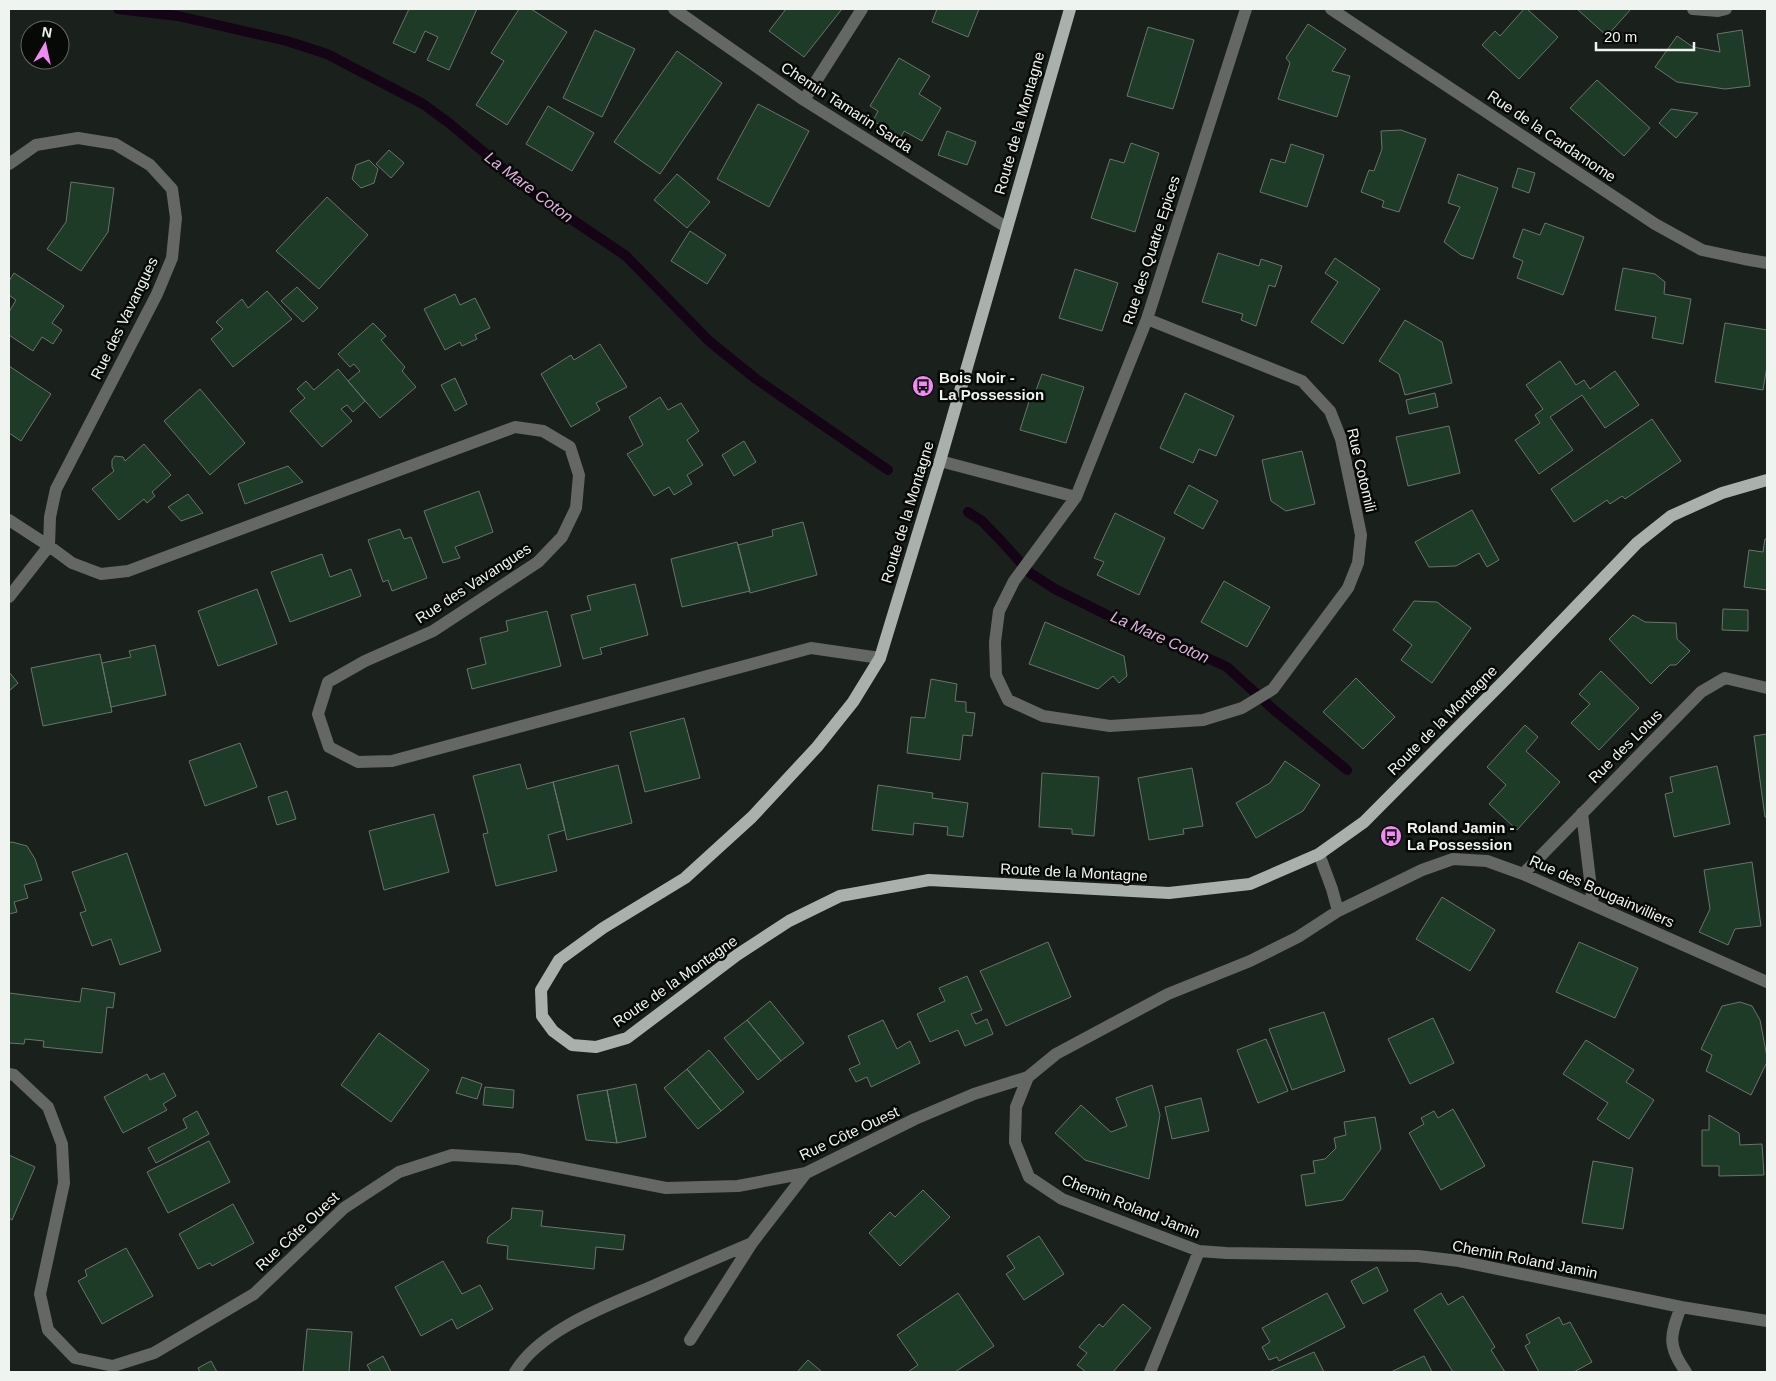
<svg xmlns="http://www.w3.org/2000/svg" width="1776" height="1381" viewBox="0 0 1776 1381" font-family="Arial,sans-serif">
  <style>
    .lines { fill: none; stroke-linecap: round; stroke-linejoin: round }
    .stream { stroke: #150316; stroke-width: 10 }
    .building { fill: #1d3b27; stroke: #6b736d }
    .minor { stroke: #646764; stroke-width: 12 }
    .major { stroke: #aab1ac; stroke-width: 12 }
    .labels { text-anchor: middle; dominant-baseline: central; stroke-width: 5; stroke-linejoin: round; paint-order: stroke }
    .street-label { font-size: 15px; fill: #f0f4f1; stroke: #070907 }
    .poi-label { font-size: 15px; font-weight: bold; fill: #f0f4f1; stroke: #070907; text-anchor: start }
    .water-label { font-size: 16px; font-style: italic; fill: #dfb0de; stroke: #070907 }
  </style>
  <rect width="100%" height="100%" fill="#1a201b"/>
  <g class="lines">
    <!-- stream -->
    <path class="stream" d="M118,9L178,16L287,41L327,54L423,104L449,123L534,194L626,256L709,341L756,379L888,470
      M968,512L982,521L1004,544L1030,573L1055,589L1107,615L1186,648L1227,667L1273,709L1347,770"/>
  </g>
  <!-- building -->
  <path class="building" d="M409,9H477L449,70L427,60L438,37L425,31L415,53L393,43Z
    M519,9H531L567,32L507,125L476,105L504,61L491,53Z
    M786,9H842L804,57L769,31Z
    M937,9H979L968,37L932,22Z
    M1524,9H1527L1558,37L1519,79L1482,45L1495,31L1500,36Z
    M1577,9H1631L1607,36Z
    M1308,24L1346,49L1332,71L1350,76L1337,117L1278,99L1290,63L1286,58Z
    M1148,27L1194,40L1173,109L1127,96Z
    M595,30L635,49L602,117L563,98Z
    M1742,30L1750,86L1725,89L1677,82L1655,67L1677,36L1693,47L1720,52L1717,34Z
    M677,51L722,83L660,174L614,142Z
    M899,58L930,76L919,94L941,108L922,141L904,131L901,137L873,121L878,111L870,106Z
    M1597,80L1650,128L1624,156L1570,108Z
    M758,104L809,131L769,207L717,179Z
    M548,106L594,133L572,171L526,144Z
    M1671,109L1698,113L1676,138L1659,123Z
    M1401,130L1426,139L1399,212L1382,207L1384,201L1361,192L1369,170L1374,171L1382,149L1381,131Z
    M947,131L976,142L967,165L938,155Z
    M1131,143L1159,153L1135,232L1091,218L1110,159L1124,163Z
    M1291,144L1324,155L1307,207L1260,192L1271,159L1285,163Z
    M389,150L404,163L391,178L376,164Z
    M369,160L378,169L374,183L361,188L352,179L356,165Z
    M1518,168L1535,173L1529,193L1512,187Z
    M677,174L710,202L687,228L654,200Z
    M1458,174L1498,188L1473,259L1461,255L1444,242L1460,207L1448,203Z
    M71,182L114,188L108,232L81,271L47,249L66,222Z
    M327,197L368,235L319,289L276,251Z
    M1545,223L1584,237L1563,295L1517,278L1523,261L1513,257L1523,229L1540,235Z
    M690,231L726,255L707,284L671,261Z
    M1218,253L1259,266L1261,259L1282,266L1275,287L1269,285L1256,326L1241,320L1243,314L1202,302Z
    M1335,258L1380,289L1343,344L1311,322L1338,282L1325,273Z
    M1623,268L1655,274L1665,282L1664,294L1691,299L1683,344L1652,338L1656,317L1615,310Z
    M1075,269L1118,283L1102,331L1059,318Z
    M14,273L64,306L52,323L62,330L53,344L42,337L33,351L9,335V312L16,300L9,295V281Z
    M297,287L318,308L303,322L281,301Z
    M267,291L292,319L233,367L211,339L223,329L216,322L242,299L248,308Z
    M455,294L460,305L475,298L490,328L475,335L477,339L462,346L460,342L445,350L424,309Z
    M1405,320L1442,342L1452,383L1405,395L1399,374L1379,361Z
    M373,323L386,336L381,340L405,367L402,371L416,387L380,418L348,381L360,371L354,364L350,367L338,354Z
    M1725,323L1767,330V366L1763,390L1715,382Z
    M600,344L627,387L596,403L600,410L571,427L541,374L571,355L574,360Z
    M1560,361L1576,385L1584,380L1590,389L1615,371L1639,405L1605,428L1582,395L1550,417L1573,450L1539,474L1515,440L1540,423L1535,415L1543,409L1526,385Z
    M9,366L51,394L21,441L9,433Z
    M338,369L365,401L353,412L347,405L341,409L352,421L322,447L290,411L305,398L297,389L306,381L314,390Z
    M1042,374L1084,387L1066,443L1020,430L1032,392L1035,393Z
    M455,378L467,404L455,411L441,385Z
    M200,389L245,443L210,475L164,421Z
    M1185,393L1234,416L1216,456L1199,449L1193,463L1160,448Z
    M1435,393L1438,407L1409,414L1406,400Z
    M660,397L668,410L681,403L699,431L687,440L703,465L687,475L692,484L674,495L669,487L654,496L627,454L643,445L629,417Z
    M1652,419L1681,461L1625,499L1622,496L1610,504L1607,500L1574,522L1551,489Z
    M1449,426L1460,473L1408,486L1396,437Z
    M744,441L756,462L734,476L722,455Z
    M144,444L171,475L152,492L155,496L147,503L144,499L119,520L92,489L114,471L112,467V460L115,456L123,457L125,461Z
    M1302,451L1315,504L1286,511L1271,501L1262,460Z
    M288,466L303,482L245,504L238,484Z
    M1189,485L1218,501L1203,529L1174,513Z
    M479,491L493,532L455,547L460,558L443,563L424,511Z
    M188,494L203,513L181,521L168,507Z
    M1472,510L1499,560L1487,567L1479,553L1456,566L1429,567L1415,542Z
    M1115,513L1165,538L1139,595L1097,575L1104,562L1094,558Z
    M803,522L817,575L750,593L738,545L773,536L772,530Z
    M400,529L404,539L411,537L427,578L392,591L388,580L383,582L368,540Z
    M1765,539H1767V590L1744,587L1749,550L1763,552Z
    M737,542L750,591L682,607L671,559Z
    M322,554L330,577L351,569L361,596L290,622L271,572Z
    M1224,581L1270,607L1247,647L1201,622Z
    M635,584L648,635L600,648L602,654L583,659L571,615L591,610L587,596Z
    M257,589L277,644L218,666L198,611Z
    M1414,601L1437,602L1471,628L1432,683L1401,660L1412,645L1393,630Z
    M1723,609L1748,610V631L1722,630Z
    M547,611L561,666L472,689L467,669L486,664L480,638L508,631L506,621Z
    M1633,615L1645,622L1676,623L1677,639L1690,651L1676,665H1670L1651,684L1609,639Z
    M1045,622L1124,656L1127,676L1119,683L1113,676L1098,689L1029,664Z
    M155,645L166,695L111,707L102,663L131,657L129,651Z
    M100,654L112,712L43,726L31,668Z
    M1601,671L1639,708L1599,750L1571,723L1590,704L1579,694Z
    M9,672L18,683L9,691Z
    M1356,678L1395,717L1363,749L1323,712Z
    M931,679L957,684L955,701L966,702V712L975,713L972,736L963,735L960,760L907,753L911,717L925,718Z
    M684,718L700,778L645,792L630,732Z
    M1525,725L1538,737L1526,751L1560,782L1517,830L1489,804L1506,785L1487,767Z
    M1767,734V817H1765L1754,736Z
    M240,743L257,787L205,806L189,761Z
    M1285,761L1320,785L1303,811L1256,838L1236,803L1270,783Z
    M520,764L527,789L553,782L565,830L548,835L557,871L496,886L483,834L488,833L473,776Z
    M618,765L632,823L567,840L553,782Z
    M1717,766L1730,824L1674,837L1665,794L1673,792L1670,777Z
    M1192,768L1203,826L1183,829L1184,834L1149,840L1138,778Z
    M1042,773L1099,777L1094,836L1072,834V829L1039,827Z
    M878,785L933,793L932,798L968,803L963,837L947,835L948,827L914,823L913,835L872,830Z
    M287,791L296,819L277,825L268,797Z
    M434,814L449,872L384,890L369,831Z
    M12,842L27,846L35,859L42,880L24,885L28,898L14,902L17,912L9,914V843Z
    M127,853L161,951L120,965L111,939L92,946L80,913L86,911L72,872Z
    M1752,862L1761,926L1735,929L1728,945L1699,932L1710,909L1704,870Z
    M1442,897L1495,930L1470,971L1416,939Z
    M1048,942L1071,997L1006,1026L980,971Z
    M1579,942L1638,968L1615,1018L1556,992Z
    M967,976L982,1010L971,1014L976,1024L987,1019L993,1034L965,1046L958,1030L930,1042L917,1014L945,1001L939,988Z
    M82,988L115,993L113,1008L107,1007L102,1053L43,1047L44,1041L25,1039L24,1044L9,1043V993L80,1002Z
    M770,1001L804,1043L781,1061L747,1020Z
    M1740,1002L1752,1006L1760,1020L1767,1057V1062L1751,1095L1706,1071L1712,1055L1701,1049L1722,1006Z
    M1324,1012L1345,1071L1292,1090L1269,1029Z
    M1433,1018L1454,1063L1410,1084L1388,1039Z
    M747,1020L781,1061L758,1080L724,1038Z
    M883,1020L897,1049L910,1041L920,1063L871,1087L867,1077L856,1082L849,1069L860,1064L848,1036Z
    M379,1033L429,1070L391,1122L341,1085Z
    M1266,1039L1288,1091L1258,1103L1237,1050Z
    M1586,1040L1634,1070L1626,1082L1654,1100L1629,1139L1597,1119L1608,1103L1563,1074Z
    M709,1050L744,1092L721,1111L687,1069Z
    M687,1069L721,1111L698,1129L664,1088Z
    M164,1073L176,1096L163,1104L167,1110L123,1133L104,1097L147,1074L150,1080Z
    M462,1077L482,1084L477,1099L456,1093Z
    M636,1084L646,1137L617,1143L607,1090Z
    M1152,1085L1160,1115L1149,1179L1085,1160L1055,1133L1081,1105L1111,1132L1127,1126L1116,1098Z
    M485,1087L514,1090L513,1108L483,1105Z
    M607,1090L617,1143L586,1140L577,1095Z
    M1201,1098L1209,1131L1172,1139L1165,1107Z
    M1453,1109L1485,1166L1441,1190L1409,1133L1424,1124L1421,1118L1434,1111L1438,1118Z
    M197,1111L209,1134L156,1163L148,1148L187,1128L183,1119Z
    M1709,1115L1739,1133L1740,1145L1762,1144L1764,1175L1719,1176V1166H1702V1130H1709Z
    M1375,1117L1381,1149L1343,1200L1306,1206L1301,1175L1315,1173L1313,1161L1325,1159L1336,1148L1334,1138L1346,1135L1344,1122Z
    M209,1141L230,1182L168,1213L147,1172Z
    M9,1155L35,1167L12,1220L9,1218Z
    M1593,1161L1633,1168L1623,1229L1582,1223Z
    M923,1190L950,1217L900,1266L869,1233L890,1212L895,1217Z
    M233,1204L254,1243L212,1266L210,1263L198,1269L179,1234Z
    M512,1208L543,1211L541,1226L625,1235L623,1250L596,1247L594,1269L507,1259L508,1246L487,1243L488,1237L511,1219Z
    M1039,1236L1064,1274L1024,1300L1006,1274L1015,1268L1007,1256Z
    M126,1248L153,1296L102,1324L78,1281L87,1276L85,1270Z
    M443,1261L462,1294L480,1285L493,1309L457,1329L452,1319L421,1336L395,1287Z
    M1377,1267L1388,1291L1363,1304L1351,1281Z
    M958,1293L994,1346L955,1372H908L918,1365L897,1335Z
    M1327,1293L1345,1327L1279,1361L1277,1357L1269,1360L1262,1347L1270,1342L1262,1328Z
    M1441,1293L1448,1305L1463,1296L1495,1347L1491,1350L1505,1372H1453L1414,1310Z
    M1123,1304L1151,1328L1113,1372H1086L1077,1365L1087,1353L1079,1347L1099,1324L1103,1327Z
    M1559,1317L1563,1325L1570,1322L1592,1362L1574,1372H1539L1525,1346L1530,1343L1526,1335Z
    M307,1329L352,1332L349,1372H303Z
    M1314,1352L1324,1372H1269Z
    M383,1356L391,1372H371L367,1365Z
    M1424,1356L1432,1372H1391Z
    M808,1360L822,1372H797Z
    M211,1361L217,1372H200L198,1368Z"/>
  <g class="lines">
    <!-- minor -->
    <path class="minor" d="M674,9L804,100L1006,227
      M1331,9L1655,224L1702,250L1744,259L1767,263
      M1693,9L1718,11L1726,9
      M804,100L862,9
      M9,164L36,145L78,138L115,144L150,165L172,189L176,218L172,258L157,294L56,489L50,517L49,546L72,563L101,574L128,571L515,427L543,431L570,447L579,475L576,508L562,537L538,562L433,631L365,661L328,682L318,714L329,747L358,762L392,761L811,648L880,658
      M1147,319L1302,381L1330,411L1341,439L1361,535L1358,563L1348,588L1273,689L1242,708L1203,720L1110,726L1043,716L1008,700L996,675L995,642L999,611L1014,581L1076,497L1147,319L1246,9
      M940,461L1076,497
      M9,520L49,546L9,597
      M1582,813L1593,905
      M1319,854L1332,889L1338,911L1298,937L1250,961L1168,994L1056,1054L1028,1077L1016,1107L1015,1142L1029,1177L1062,1199L1199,1251L1226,1253L1418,1256L1459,1261L1681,1307L1767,1321
      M1523,874L1701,692L1725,678L1767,688
      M1338,911L1422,870L1453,859L1487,861L1523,874L1767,982
      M9,1074L14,1075L48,1107L62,1144L64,1183L40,1294L48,1330L75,1358L113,1366L154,1353L254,1294L344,1208L399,1172L452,1155L518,1159L666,1188L738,1186L806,1173L915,1119L974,1094L1028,1077
      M1681,1307C1670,1335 1667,1346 1686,1372
      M690,1340L752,1243L806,1173
      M515,1372C541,1329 609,1305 653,1286C686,1271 719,1257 752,1243
      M1150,1372L1199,1251"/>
    <!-- major -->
    <path class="major" d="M1070,9L940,461L880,658L853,702L817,747L752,817L685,878L603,928L559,960L541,990L542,1016L553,1031L572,1045L596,1047L627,1038L737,955L789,921L840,896L929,880L1169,893L1250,884L1319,854L1364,822L1506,679L1637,543L1671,516L1722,493L1767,480"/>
  </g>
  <!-- icons -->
  <defs>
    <g id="bus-disc" transform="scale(1.125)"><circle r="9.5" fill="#f28af3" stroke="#070907"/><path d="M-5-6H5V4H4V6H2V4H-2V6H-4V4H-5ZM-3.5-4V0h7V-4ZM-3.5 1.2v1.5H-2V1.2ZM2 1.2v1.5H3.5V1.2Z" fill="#111"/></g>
  </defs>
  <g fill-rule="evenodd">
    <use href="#bus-disc" x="923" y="386"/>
    <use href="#bus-disc" x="1391" y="836"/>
  </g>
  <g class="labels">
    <!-- street labels -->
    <g class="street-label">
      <text transform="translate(847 107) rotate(33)">Chemin Tamarin Sarda</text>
      <text transform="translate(1019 123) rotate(-74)">Route de la Montagne</text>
      <text transform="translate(1552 136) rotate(34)">Rue de la Cardamome</text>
      <text transform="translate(1151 250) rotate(-72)">Rue des Quatre Epices</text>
      <text transform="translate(124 318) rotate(-64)">Rue des Vavangues</text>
      <text transform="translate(1362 470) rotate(77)">Rue Cotomili</text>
      <text transform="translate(907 512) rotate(-73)">Route de la Montagne</text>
      <text transform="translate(473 583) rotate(-33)">Rue des Vavangues</text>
      <text transform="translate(1442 720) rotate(-45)">Route de la Montagne</text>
      <text transform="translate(1625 746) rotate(-45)">Rue des Lotus</text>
      <text transform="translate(1074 872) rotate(3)">Route de la Montagne</text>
      <text transform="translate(1602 891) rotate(24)">Rue des Bougainvilliers</text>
      <text transform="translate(675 981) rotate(-35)">Route de la Montagne</text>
      <text transform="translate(849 1133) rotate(-25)">Rue Côte Ouest</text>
      <text transform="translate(1131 1206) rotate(22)">Chemin Roland Jamin</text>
      <text transform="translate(297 1231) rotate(-43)">Rue Côte Ouest</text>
      <text transform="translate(1525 1259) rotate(11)">Chemin Roland Jamin</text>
    </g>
    <!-- poi labels -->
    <g class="poi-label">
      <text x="939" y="377">Bois Noir -<tspan x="939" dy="17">La Possession</tspan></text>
      <text x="1407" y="827">Roland Jamin -<tspan x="1407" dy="17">La Possession</tspan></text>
    </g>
    <!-- water labels -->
    <g class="water-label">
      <text transform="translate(529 187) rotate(37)">La Mare Coton</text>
      <text transform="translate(1160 637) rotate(24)">La Mare Coton</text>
    </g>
  </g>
  <!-- border -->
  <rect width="1776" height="1381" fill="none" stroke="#f0f4f1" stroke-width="20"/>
  <!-- north arrow -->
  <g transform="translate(45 45) rotate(9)"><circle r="24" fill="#070907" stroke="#646765"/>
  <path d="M0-4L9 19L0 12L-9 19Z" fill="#f28af3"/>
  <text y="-8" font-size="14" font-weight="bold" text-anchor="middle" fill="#f0f4f1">N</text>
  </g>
  <!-- scale -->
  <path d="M1596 42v8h98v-8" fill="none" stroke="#f0f4f1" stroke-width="2.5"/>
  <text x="1604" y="42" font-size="15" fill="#f0f4f1" stroke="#070907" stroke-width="4" paint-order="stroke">20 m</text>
</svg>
